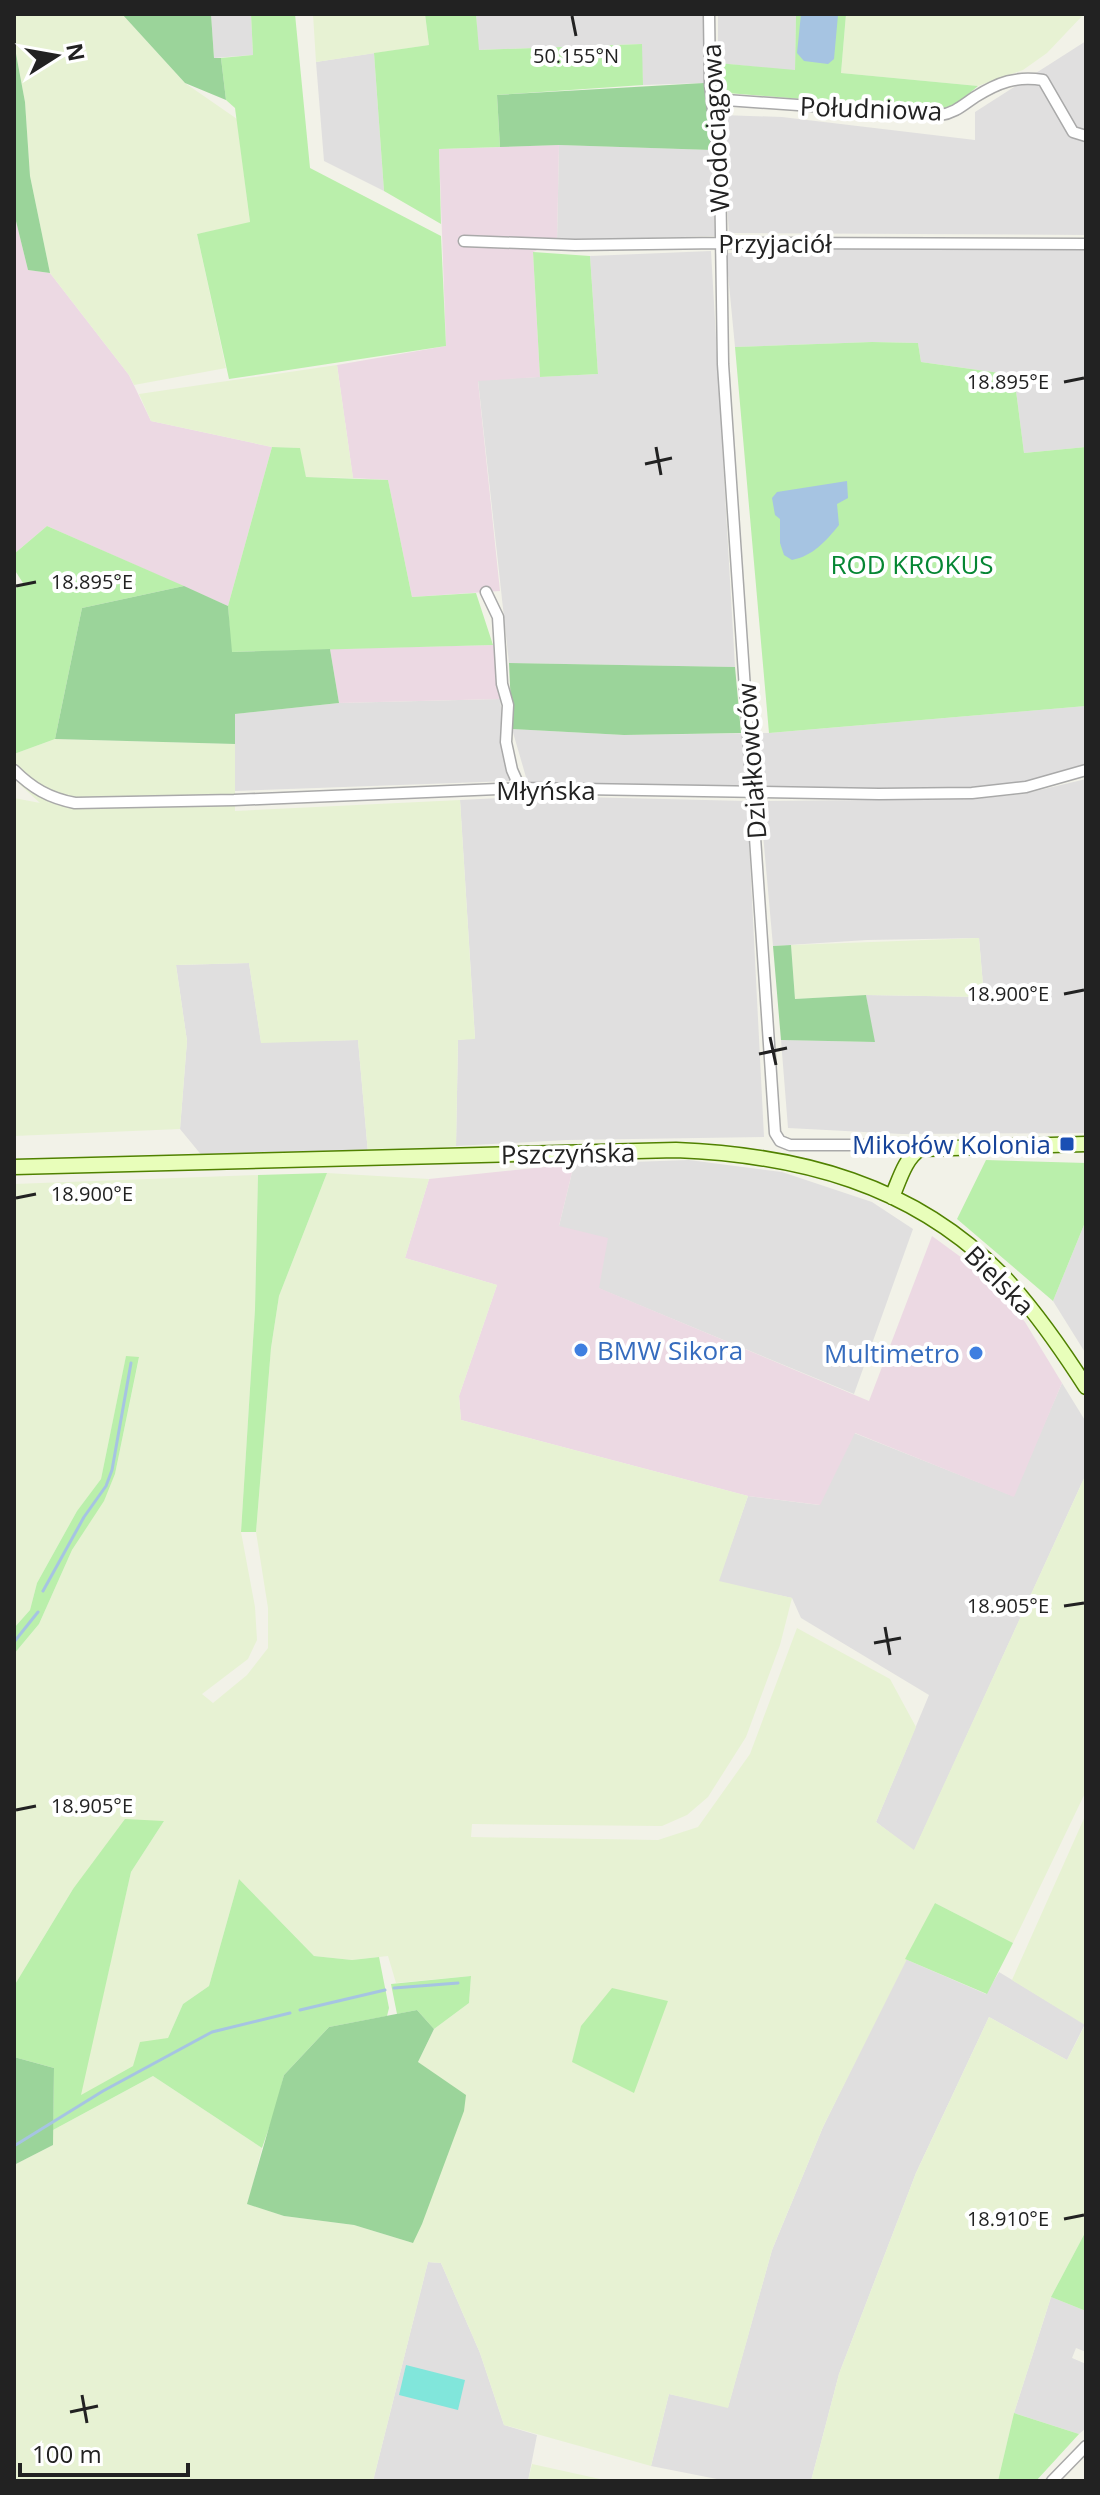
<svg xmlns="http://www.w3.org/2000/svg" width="1100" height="2495" viewBox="0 0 1100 2495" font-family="'Open Sans',sans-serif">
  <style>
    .residential { fill: #e0dfdf }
    .industrial { fill: #ecd9e3 }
    .farmland { fill: #e7f2d3 }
    .grass { fill: #baefab }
    .forest { fill: #9bd49a }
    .pitch { fill: #81e6db }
    .water { fill: #a6c4e2 }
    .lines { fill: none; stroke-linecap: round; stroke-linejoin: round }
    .stream { stroke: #a6c4e2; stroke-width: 3 }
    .street-casing { stroke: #a9a9a9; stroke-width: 13 }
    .secondary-casing { stroke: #508100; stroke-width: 17 }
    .street { stroke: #fff; stroke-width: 10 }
    .secondary { stroke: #e8feba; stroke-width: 14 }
    .ticks { fill: none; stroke: #222; stroke-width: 3 }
    .transit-dot { fill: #1a4fb4; stroke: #fff; stroke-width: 3 }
    .shop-dot { fill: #3f7fe0; stroke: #fff; stroke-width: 3 }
    .labels { text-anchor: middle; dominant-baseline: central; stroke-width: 8; stroke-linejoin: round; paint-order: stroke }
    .street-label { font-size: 26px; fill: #222; stroke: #fff }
    .park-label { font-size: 26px; fill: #058633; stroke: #fff }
    .transit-label { font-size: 26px; fill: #164399; stroke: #fff; text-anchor: end }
    .shop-label { font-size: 26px; fill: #366cbe; stroke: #fff; text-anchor: start }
    .ticks-label { font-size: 20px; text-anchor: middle; fill: #222; stroke: #fff; stroke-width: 8; stroke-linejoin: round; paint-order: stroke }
  </style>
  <rect width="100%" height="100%" fill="#f2f2e8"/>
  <!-- residential -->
  <path class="residential" d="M211,14H251L253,55L214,58Z
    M476,14H705L704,83L643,85L641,44L478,50Z
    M718,14H796L795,71L718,63Z
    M1086,41V235L729,233L721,115L782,117L975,140V112Z
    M374,53L384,191L324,161L316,62Z
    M559,145L712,150L715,236L557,241Z
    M866,248L1086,249V447L1024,453L1014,375L921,362L918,343L872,342L735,347L726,253Z
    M711,251L735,667L509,663L478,380L598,374L590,256Z
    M500,699L511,781L235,791L234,714L339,703Z
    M1086,706V765L1025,782L972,787L763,790L528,784L512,729L624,735L769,733Z
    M1086,779V1133L902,1134L788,1128L781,1040L874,1042L866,995L984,997L979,938L867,940L773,946L760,801L972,799L1023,794Z
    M538,796L747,801L764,1137L567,1140L456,1146L458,1040L475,1038L460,800Z
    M249,963L261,1042L358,1040L368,1153L203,1157L180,1129L187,1041L176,965Z
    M689,1160L782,1172L872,1202L913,1229L854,1394L598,1288L559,1226L574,1164Z
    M1086,1220V1354L1053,1301Z
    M1062,1383L1086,1422V1474L914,1851L876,1822L929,1695L801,1618L792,1598L718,1582L748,1496L819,1505L854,1433L1013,1496Z
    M905,1959L986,1994L999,1972L1085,2024L1067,2060L989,2017L916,2173L839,2374L811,2481H727L651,2466L669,2394L728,2407L772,2250L823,2127Z
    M428,2262L441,2263L480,2353L504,2425L537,2435L528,2481H373Z
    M1051,2297L1086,2311V2352L1076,2348L1072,2358L1086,2364V2428L1079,2434L1014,2413Z"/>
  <!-- industrial -->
  <path class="industrial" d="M559,145L557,241L533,252L540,377L478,381L500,591L412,597L388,480L353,478L337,365L446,346L439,149Z
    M14,213L28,270L50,273L129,375L151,421L272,447L228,606L47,526L14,554Z
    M493,645L500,699L339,703L330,649Z
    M574,1164L559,1226L608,1238L599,1288L869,1401L932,1236L984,1274L1025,1322L1062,1383L1014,1497L855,1433L820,1505L748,1496L461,1420L459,1396L497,1285L405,1258L429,1179Z"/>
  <!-- farmland -->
  <path class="farmland" d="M14,14H122L185,83L237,119L250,223L197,234L226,368L134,385L129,375L50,273L30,176L25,102L14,43Z
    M313,14H425L429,45L316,62Z
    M846,14H1084L1047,53L1023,70L978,86L841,73Z
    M337,365L353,478L306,477L299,448L272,447L151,421L139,394Z
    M55,739L235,744V811L460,800L475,1039L458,1040L456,1146L368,1153L358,1040L261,1043L249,963L176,965L187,1041L180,1129L14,1136V798L40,803L14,779V754Z
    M979,938L984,997L866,995L795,999L791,945Z
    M327,1173L429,1179L405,1258L497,1285L459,1396L461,1420L748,1496L719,1581L792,1598L780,1645L746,1737L708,1797L687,1815L662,1826L472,1824L471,1837L658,1840L698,1827L750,1754L797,1628L890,1679L916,1727L876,1822L914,1850L1086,1474V1791L1013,1943L935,1903L823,2127L772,2250L728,2408L669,2394L651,2466L504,2425L480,2353L441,2263L428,2262L373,2481H14V2165L53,2145V2130L153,2076L262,2148L248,2204L284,2216L354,2225L413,2243L418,2062L434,2029L469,2003L471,1976L396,1983L388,1956L352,1960L314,1956L239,1879L209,1986L183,2004L168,2038L133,2066L80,2096L131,1872L164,1821L73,1889L14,1986V1654L39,1624L72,1550L104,1500L115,1474L139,1358L126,1357L101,1479L77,1511L37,1583L30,1610L14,1628V1184L258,1175L255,1309L241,1532L255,1607L257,1640L248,1659L202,1694L213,1703L247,1675L268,1648V1608L256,1532L271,1348L279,1296Z
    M1086,1814V2231L1051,2297L1014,2413L998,2481H811L839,2374L916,2173L989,2017L1067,2060L1085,2025L1012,1980Z
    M532,2464L609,2481H528Z"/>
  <!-- grass -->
  <path class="grass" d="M251,14H295L310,168L441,236L446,346L229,379L197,234L250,222L235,108L226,100L221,58L253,55Z
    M425,14H476L479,50L642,44L643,85L497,95L500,147L439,149L441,224L384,191L374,53L429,45Z
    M796,14H846L841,73L978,86L955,105L937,110L716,92L718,63L795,70Z
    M533,252L590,256L598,374L540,377Z
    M872,342L918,343L921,362L1014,375L1024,453L1086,447V706L769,733L735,347Z
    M272,447L300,448L306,477L388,480L412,597L476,593L493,645L231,652L228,606Z
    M47,526L184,586L82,608L55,739L14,754V590L23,583L14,569V554Z
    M986,1160L1086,1163V1220L1053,1301L957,1219Z
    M327,1173L279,1296L271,1348L256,1532H241L255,1309L258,1175Z
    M126,1356L139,1357L115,1474L104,1501L72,1550L39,1624L14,1654V1628L30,1610L37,1583L77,1511L101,1479Z
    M125,1819L164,1821L131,1872L81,2095L133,2066L140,2042L168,2038L183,2004L209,1986L239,1879L314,1956L352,1960L379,1957L389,2008L387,2016L329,2027L284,2075L275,2111L262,2148L153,2076L53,2130L54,2068L14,2057V1986L73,1889Z
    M935,1903L1013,1943L987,1994L905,1959Z
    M471,1976L469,2003L434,2029L417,2010L397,2014L391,1984Z
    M612,1988L668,2001L634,2093L572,2062L581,2026Z
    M1086,2231V2311L1051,2297Z
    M1014,2413L1079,2434L1036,2481H998Z"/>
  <!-- forest -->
  <path class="forest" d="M122,14H211L214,58H221L226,100L185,83Z
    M14,43L25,102L30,176L50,273L28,270L14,213Z
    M704,83L712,150L559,145L500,147L497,95Z
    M184,586L228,606L232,652L330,649L339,703L235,714V744L55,739L82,608Z
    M509,663L735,667L741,733L624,735L512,729Z
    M791,945L795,999L866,995L875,1042L781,1040L773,946Z
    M417,2010L434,2029L418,2062L466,2095L464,2111L422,2224L413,2243L354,2225L284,2216L247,2204L284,2075L329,2027Z
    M14,2057L54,2068L53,2145L14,2165Z"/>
  <!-- pitch -->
  <path class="pitch" d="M406,2365L465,2380L458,2410L399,2395Z"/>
  <!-- water -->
  <path class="water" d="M801,14L838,15L834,59L828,64L804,61L797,53Z
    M847,481L848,498L837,504L839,525C826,541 813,556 792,560L784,555L780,543V519L775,515L772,498L777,492Z"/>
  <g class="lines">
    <!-- stream -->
    <path class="stream" d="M43,1591L84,1517L106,1486L112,1470L131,1363
      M14,1642L38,1612
      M394,1988L458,1983
      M300,2010L385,1990
      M14,2146L103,2091L212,2032L290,2013"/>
    <!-- street casing -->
    <g class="street-casing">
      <path id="street" d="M709,14L710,85L720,170L723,364L775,1133L780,1141L790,1145H894L914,1152
        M712,99L940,115C955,113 963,105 975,97C999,82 1016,76 1043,80L1073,132L1086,136
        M464,241L575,245L720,243L1086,244
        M486,592L498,617L502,684L508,705L506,742L512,770L520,788
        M14,770C32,788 49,798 75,803L234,800L520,788L879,794L972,793L1026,787L1086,770
        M1052,2481L1086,2446"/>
    </g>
    <!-- secondary casing -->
    <g class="secondary-casing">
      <path id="secondary" d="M14,1167L676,1150C799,1155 913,1184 1002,1275C1034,1309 1061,1348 1086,1387
        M892,1197C899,1181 905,1158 920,1149L1086,1144"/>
    </g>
    <!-- street -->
    <use href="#street" class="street"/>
    <!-- secondary -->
    <use href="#secondary" class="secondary"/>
  </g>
  <!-- ticks -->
  <path class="ticks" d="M572,16L576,36M1064,382L1084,378M656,447L661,475M645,464L672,458M16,586L36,582M1064,994L1084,990M770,1037L776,1065M759,1054L787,1048M16,1198L36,1194M1064,1606L1084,1603M885,1627L890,1655M874,1643L901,1638M16,1810L36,1806M1064,2219L1084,2215M82,2395L87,2423M70,2412L98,2406"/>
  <!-- markers -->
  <rect class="transit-dot" x="1059" y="1136" width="16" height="16" rx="4"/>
  <g class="shop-dot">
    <circle cx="581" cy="1350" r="8"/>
    <circle cx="976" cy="1353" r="8"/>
  </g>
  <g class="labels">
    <!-- street labels -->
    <g class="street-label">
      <text transform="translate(871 108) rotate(2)">Południowa</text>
      <text transform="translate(715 128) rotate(-93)">Wodociągowa</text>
      <text x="775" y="243">Przyjaciół</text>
      <text transform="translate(751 761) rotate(-94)">Działkowców</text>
      <text x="546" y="790">Młyńska</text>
      <text transform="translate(568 1153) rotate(-1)">Pszczyńska</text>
      <text transform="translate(1000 1280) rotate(45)">Bielska</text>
    </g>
    <!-- park labels -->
    <g class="park-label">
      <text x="912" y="564">ROD KROKUS</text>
    </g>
    <!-- transit labels -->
    <g class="transit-label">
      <text x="1051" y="1144">Mikołów Kolonia</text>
    </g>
    <!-- shop labels -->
    <g class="shop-label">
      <text x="597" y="1350">BMW Sikora</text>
      <text x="960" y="1353" text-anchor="end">Multimetro</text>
    </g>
  </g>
  <g class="ticks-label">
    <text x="576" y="63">50.155°N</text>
    <text x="1008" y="389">18.895°E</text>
    <text x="92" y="589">18.895°E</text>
    <text x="1008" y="1001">18.900°E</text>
    <text x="92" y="1201">18.900°E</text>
    <text x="1008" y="1613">18.905°E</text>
    <text x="92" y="1813">18.905°E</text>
    <text x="1008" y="2226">18.910°E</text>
  </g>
  <!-- border -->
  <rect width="1100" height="2495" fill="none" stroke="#222222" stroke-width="32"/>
  <!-- north arrow -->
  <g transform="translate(56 56) rotate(79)" stroke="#ffffff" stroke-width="6" paint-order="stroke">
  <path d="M0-6L14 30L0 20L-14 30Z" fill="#222222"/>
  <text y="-12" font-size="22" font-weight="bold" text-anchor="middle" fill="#222222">N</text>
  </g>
  <!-- scale -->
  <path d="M20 2463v12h168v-12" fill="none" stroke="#222222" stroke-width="4"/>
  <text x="32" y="2463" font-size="24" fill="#222222" stroke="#ffffff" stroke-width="6" paint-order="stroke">100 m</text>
</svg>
